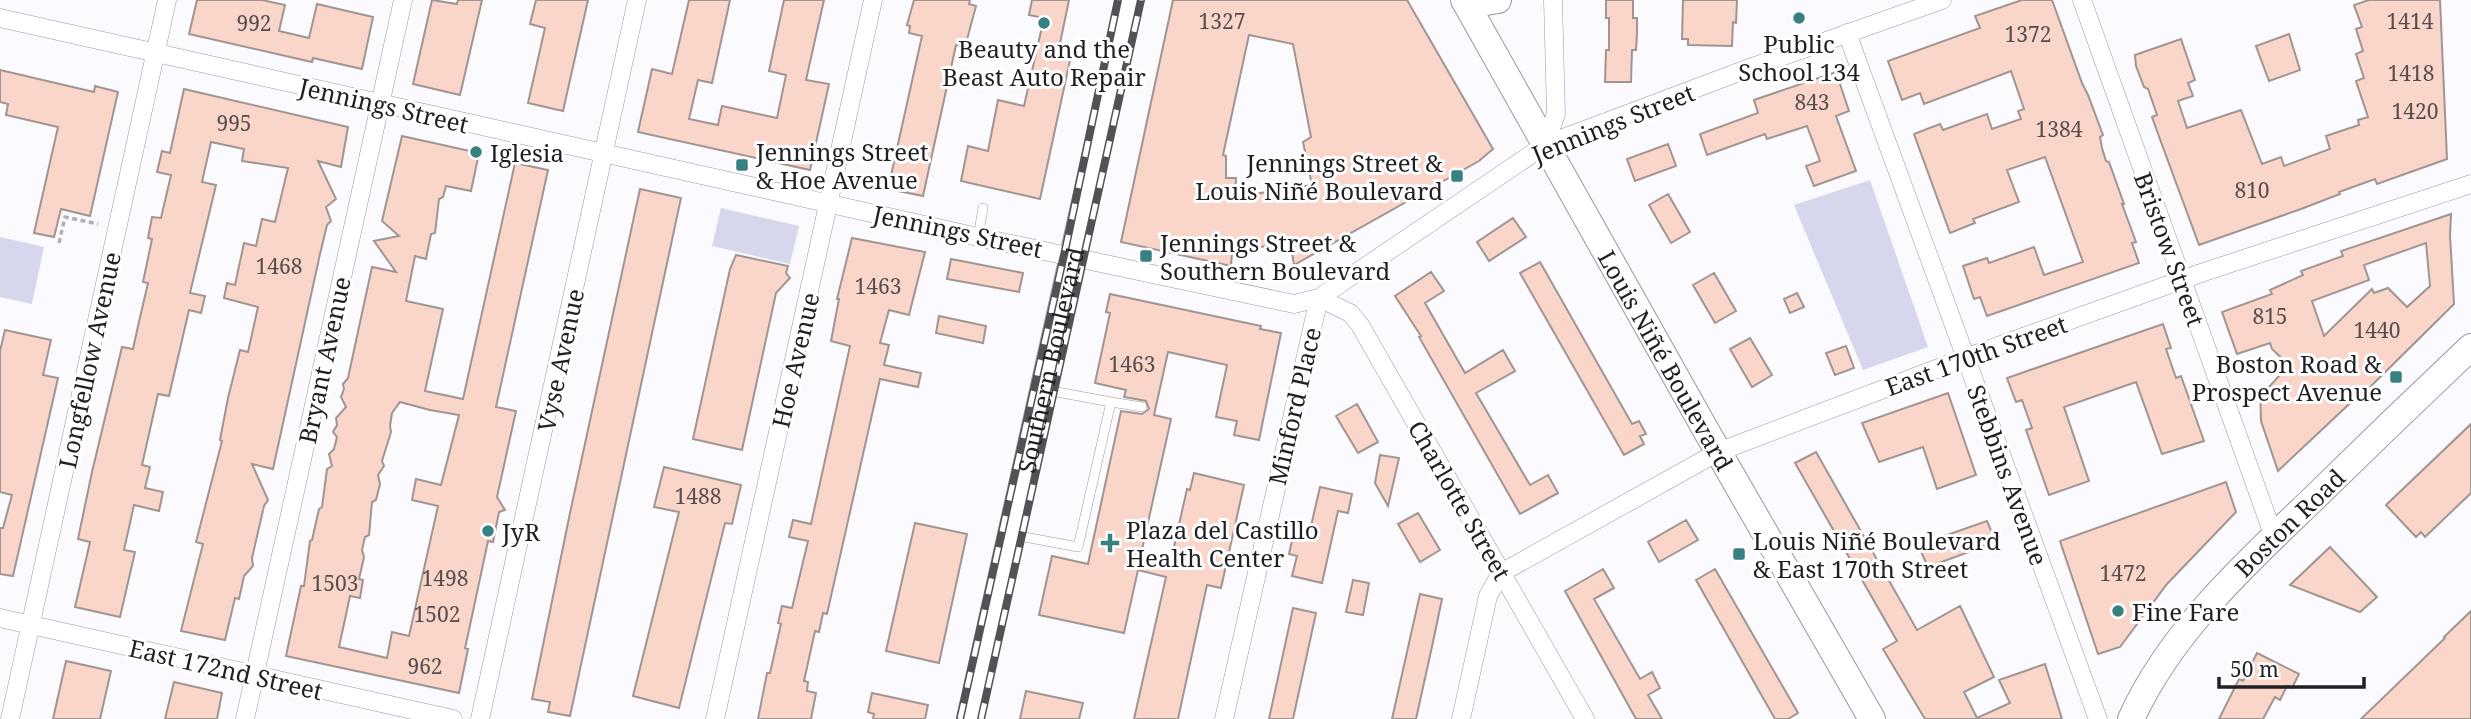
<svg xmlns="http://www.w3.org/2000/svg" width="2471" height="719" viewBox="0 0 2471 719" font-family="'Noto Serif',serif">
  <style>
    .green { fill: #d6d6ed }
    .building { fill: #fad6ca; stroke: #a19591; stroke-width: 2; fill-rule: evenodd }
    .lines { fill: none; stroke-linecap: round; stroke-linejoin: round }
    .lane-casing { stroke: #9898a2; stroke-width: 10 }
    .street-casing { stroke: #9898a2; stroke-width: 19 }
    .secondary-casing { stroke: #9898a2; stroke-width: 28 }
    .path { stroke: #b0b0b5; stroke-width: 3.5; stroke-dasharray: 5 3.5; stroke-linecap: butt }
    .lane { stroke: #fff; stroke-width: 9 }
    .street { stroke: #fff; stroke-width: 18 }
    .secondary { stroke: #fff; stroke-width: 26 }
    .rail-casing { stroke: #515156; stroke-width: 8 }
    .rail { stroke: #fff; stroke-width: 5; stroke-dasharray: 16; stroke-linecap: butt }
    .poi-dot { fill: #388181; stroke: #fff; stroke-width: 2.5 }
    .labels { text-anchor: middle; dominant-baseline: central; stroke-width: 6; stroke-linejoin: round; paint-order: stroke }
    .number-label { font-size: 21px; fill: #564d4e }
    .poi-label { font-size: 24px; fill: #1f1f24; stroke: #fff; text-anchor: start }
    .street-label { font-size: 24px; fill: #1f1f24; stroke: #fff }
  </style>
  <rect width="100%" height="100%" fill="#fafaff"/>
  <!-- green -->
  <path class="green" d="M1870,180L1928,347L1863,370L1794,205Z
    M721,208L799,226L790,264L712,246Z
    M0,237L44,247L32,304L0,297Z"/>
  <!-- building -->
  <path class="building" d="M197,0H262L285,5L279,31L309,38L317,4L373,17L362,69L313,58L312,62L189,34Z
    M432,0L457,4L458,0H482L460,95L413,84Z
    M536,0H588L563,111L528,103L545,28L530,24Z
    M689,0H730L712,83L698,80L689,119L718,125L722,106L777,118L786,75L769,71L784,0H824L806,80L829,84L810,170L638,132L652,69L672,74Z
    M914,0H970L969,4L976,6L965,47L956,45L923,196L888,189L922,36L909,33L910,26L907,25Z
    M1032,0H1069L1059,48L1072,51L1040,199L961,181L968,146L988,151L998,100L1024,106L1044,18L1029,15Z
    M1173,0H1407L1493,149L1479,161L1294,265L1290,241L1232,253L1231,266L1121,242ZM1249,35L1293,44L1311,137L1303,142L1312,185L1235,197L1236,178H1226V156L1223,155Z
    M1606,0H1633V18H1637V34L1636,50H1632L1631,82H1605L1606,50H1609V18H1606Z
    M1683,0H1737L1736,23L1733,22L1732,46L1688,45V39H1682Z
    M2022,0H2052L2082,83L2088,95L2103,135L2100,137L2102,148L2106,161L2109,162L2124,204H2122L2136,242L2132,243L2139,263L1987,316L1980,297L1974,299L1963,266L1987,258L1989,263L2034,247L2044,275L2083,262L2045,157L2007,170L2019,202L1973,219L1975,223L1950,233L1914,134L1940,124L1943,130L1987,114L1992,129L2021,119L2018,111L2024,109L2011,71L1924,104L1920,93L1902,100L1888,61L1980,28L1975,16Z
    M2369,0H2440L2447,159L2377,184L2375,179L2339,192L2340,194L2301,209L2199,245L2161,142L2152,117L2157,115L2148,89L2144,87L2136,66L2135,55L2181,39L2195,80L2188,83L2193,96L2178,101L2187,128L2241,110L2262,164L2281,157L2284,166L2330,149L2326,136L2359,125L2358,120L2368,117L2356,81L2364,78L2356,54L2363,51L2356,29L2362,27L2354,5Z
    M2289,34L2300,70L2269,81L2256,46Z
    M0,70L94,92L95,86L118,92L90,216L61,209L54,237L34,233L58,127L6,115L8,104L0,102Z
    M1836,72L1849,111L1836,116L1856,171L1814,186L1806,166L1820,161L1807,126L1767,139L1765,134L1707,155L1700,134L1758,113L1754,100Z
    M184,89L348,127L341,167L318,161L336,199L326,207L331,221L327,225L320,254L273,469L252,464L268,500L264,506L252,558L253,566L244,576L239,599L235,598L225,640L181,631L203,544L196,542L222,441L220,440L228,398L240,350L248,352L258,307L224,298L227,283L235,285L244,243L256,246L262,219L275,222L288,168L242,161L244,149L211,142L202,182L216,185L190,293L205,296L201,313L189,310L169,396L158,394L142,465L150,467L145,488L163,492L159,511L134,505L124,550L135,552L120,617L75,607L90,542L78,539L92,472L122,347L133,349L138,326L148,283L143,282L152,239L148,238L152,217L161,218L171,175L157,172L162,151L170,153Z
    M402,136L479,153L471,191L446,186L443,197L439,199L435,233L431,234L426,259L415,256L406,301L443,309L425,391L463,399L515,163L548,170L496,407L516,411L497,497L505,510L499,512L493,542L488,541L469,630L465,648L468,649L459,693L286,656L301,586H304L310,541L312,540L319,509L322,507L327,469L332,466L329,454L334,449L337,437L333,432L337,425L336,418L346,407L341,397L344,389L343,384L348,378L372,267L396,272L374,241L399,236L382,221ZM400,402L430,410L459,415L441,485L416,479L412,500L438,506L409,636L392,632L387,658L339,647L350,596L360,598L363,580L359,579L364,557L362,550L365,537L369,535L372,502L376,500L380,484L378,475L384,466L382,461L391,432L390,426L392,413Z
    M1668,144L1676,166L1635,181L1627,159Z
    M640,189L681,198L570,716L548,712L550,702L532,699L570,513Z
    M1668,194L1690,232L1671,243L1649,205Z
    M2451,214L2450,235L2454,304L2363,394L2362,392L2278,471L2261,421L2260,387H2269L2289,365L2272,349L2270,343L2237,354L2222,312L2272,294L2270,290L2303,275L2301,271L2343,256L2341,251ZM2426,243L2430,286L2407,307L2388,288L2374,293L2372,289L2324,336L2312,301L2369,280L2364,265Z
    M1513,218L1526,237L1489,261L1477,242Z
    M852,238L925,252L909,315L889,310L880,343L889,345L884,365L921,373L918,387L880,379L827,614L823,613L819,632L815,631L804,681L808,682L807,691L816,693L811,719H758L767,673H770L781,624L778,623L782,606L792,608L808,541L789,537L793,520L811,524L850,346L831,341L839,299H837Z
    M736,255L788,266L786,273L790,278L776,293L742,450L693,439L730,269Z
    M951,259L1023,273L1019,292L947,279Z
    M1540,262L1632,424L1639,421L1646,434L1640,436L1644,444L1624,455L1520,273Z
    M1431,272L1444,291L1425,303L1465,373L1503,350L1515,371L1476,393L1530,485L1548,475L1558,493L1520,514L1419,337L1421,336L1395,296Z
    M1714,273L1736,311L1715,323L1693,285Z
    M1797,293L1804,307L1790,313L1784,299Z
    M1110,294L1261,326L1260,329L1281,333L1259,440L1234,435L1237,421L1216,417L1227,365L1168,352L1154,415L1171,419L1141,554L1171,560L1187,489L1190,490L1194,473L1244,485L1221,588L1207,585L1178,719H1134L1166,577L1138,570L1124,633L1039,615L1052,556L1088,564L1121,411L1142,414L1149,409L1146,401L1124,397L1126,390L1095,383L1110,313L1106,312Z
    M939,316L986,326L983,343L936,333Z
    M2163,324L2171,348L2166,349L2176,378L2181,376L2204,441L2162,454L2136,382L2064,407L2089,481L2049,495L2026,430L2032,428L2022,400L2016,402L2007,378Z
    M5,330L51,340L43,375L58,378L13,576L0,574V528H3L12,495L0,492V351Z
    M1750,338L1772,375L1752,387L1730,349Z
    M1846,346L1854,368L1835,375L1826,353Z
    M1948,393L1976,475L1937,489L1923,447L1879,462L1862,423Z
    M1357,404L1378,442L1358,453L1336,416Z
    M2471,424V493L2425,537L2421,532L2416,537L2386,505Z
    M1816,452L1917,630L1960,606L1994,677L1964,692L1977,718L2010,703L1999,680L2045,664L2062,719H1925L1883,649L1897,641L1795,463Z
    M1380,455L1399,458L1388,506L1375,483Z
    M664,467L741,485L732,524L725,523L679,708L633,696L679,512L654,507Z
    M2226,482L2236,512L2167,584L2120,647L2098,654L2060,541Z
    M1320,487L1352,494L1348,513L1338,511L1322,583L1292,576L1297,556L1289,554L1293,536L1308,539Z
    M1418,513L1440,550L1420,562L1398,524Z
    M1686,520L1698,540L1659,562L1648,542Z
    M1987,521L1996,542L1928,567L1918,545Z
    M915,523L967,534L939,663L886,651Z
    M2330,547L2377,597L2360,612L2290,585Z
    M1603,569L1614,588L1594,599L1640,679L1652,672L1660,688L1648,695L1662,719H1636L1565,591Z
    M1715,569L1798,713L1788,719H1775L1696,580Z
    M1353,580L1369,583L1363,615L1346,612Z
    M1420,594L1442,599L1433,642L1416,719H1392Z
    M1293,608L1316,613L1293,719H1269Z
    M2471,611V719H2361L2445,638L2444,637Z
    M2257,653L2299,674L2292,688L2287,686L2280,700L2275,697L2263,719H2219L2239,679L2243,681Z
    M66,661L111,671L100,719H53Z
    M174,682L222,693L217,719H165Z
    M1026,691L1083,703L1079,719H1020Z
    M872,693L928,705L925,719H873L874,714L868,712Z"/>
  <g class="lines">
    <!-- lane casing -->
    <g class="lane-casing">
      <path id="lane" d="M978,237L983,208
        M1111,402L1142,407
        M1014,535L1078,547L1111,402L1046,390"/>
    </g>
    <!-- street casing -->
    <g class="street-casing">
      <path id="street" d="M2082,0L2274,537
        M0,18L978,237L1294,304L1319,298L1545,145L1747,69L1942,0
        M1847,33L2098,719
        M1545,145L1556,114L1553,0
        M0,618L453,719
        M10,719L167,0
        M245,719L403,0
        M480,719L637,0
        M715,719L873,0
        M1224,719L1319,298L1350,313L1360,325L1585,719
        M1461,719L1488,596L1501,573L1718,452L1965,358L2201,273L2471,184"/>
    </g>
    <!-- secondary casing -->
    <g class="secondary-casing">
      <g id="secondary">
        <path id="s1" d="M1464,0L1708,434L1872,719"/>
        <path d="M1465,1L1480,3L1498,0"/>
        <path id="s2" d="M970,719L1130,0"/>
        <path id="s3" d="M2131,719C2170,633 2243,566 2310,502C2363,450 2417,398 2471,347"/>
      </g>
    </g>
    <!-- path -->
    <path class="path" d="M59,243L65,217L98,224"/>
    <!-- lane -->
    <use href="#lane" class="lane"/>
    <!-- street -->
    <use href="#street" class="street"/>
    <!-- secondary -->
    <use href="#secondary" class="secondary"/>
    <!-- rail casing -->
    <g class="rail-casing">
      <path id="rail" d="M960,719L1066,246L1118,0
        M981,719L1141,0"/>
    </g>
    <!-- rail -->
    <use href="#rail" class="rail"/>
  </g>
  <!-- markers -->
  <g class="poi-dot">
    <circle cx="1799" cy="18" r="7"/>
    <circle cx="1044" cy="23" r="7"/>
    <circle cx="476" cy="152" r="7"/>
    <rect x="735" y="158" width="14" height="14" rx="3.5"/>
    <rect x="1450" y="169" width="14" height="14" rx="3.5"/>
    <rect x="1139" y="249" width="14" height="14" rx="3.5"/>
    <rect x="2389" y="370" width="14" height="14" rx="3.5"/>
    <circle cx="488" cy="531" r="7"/>
    <path d="M1106.5 532.5h7v7h7v7h-7v7h-7v-7h-7v-7h7z"/>
    <rect x="1732" y="547" width="14" height="14" rx="3.5"/>
    <circle cx="2118" cy="611" r="7"/>
  </g>
  <g class="labels">
    <!-- number labels -->
    <g class="number-label">
      <text x="1222" y="21">1327</text>
      <text x="2410" y="21">1414</text>
      <text x="254" y="23">992</text>
      <text x="2028" y="34">1372</text>
      <text x="2411" y="73">1418</text>
      <text x="1812" y="102">843</text>
      <text x="2415" y="111">1420</text>
      <text x="234" y="123">995</text>
      <text x="2059" y="129">1384</text>
      <text x="2252" y="190">810</text>
      <text x="279" y="266">1468</text>
      <text x="878" y="286">1463</text>
      <text x="2270" y="316">815</text>
      <text x="2377" y="330">1440</text>
      <text x="1132" y="364">1463</text>
      <text x="698" y="496">1488</text>
      <text x="2123" y="573">1472</text>
      <text x="445" y="578">1498</text>
      <text x="335" y="583">1503</text>
      <text x="437" y="614">1502</text>
      <text x="425" y="666">962</text>
    </g>
    <!-- poi labels -->
    <g class="poi-label">
      <text x="1799" y="43" text-anchor="middle">Public<tspan x="1799" dy="28">School 134</tspan></text>
      <text x="1044" y="48" text-anchor="middle">Beauty and the<tspan x="1044" dy="28">Beast Auto Repair</tspan></text>
      <text x="756" y="151">Jennings Street<tspan x="756" dy="28">&amp; Hoe Avenue</tspan></text>
      <text x="490" y="152">Iglesia</text>
      <text x="1443" y="162" text-anchor="end">Jennings Street &amp;<tspan x="1443" dy="28">Louis Niñé Boulevard</tspan></text>
      <text x="1160" y="242">Jennings Street &amp;<tspan x="1160" dy="28">Southern Boulevard</tspan></text>
      <text x="2382" y="363" text-anchor="end">Boston Road &amp;<tspan x="2382" dy="28">Prospect Avenue</tspan></text>
      <text x="1126" y="529">Plaza del Castillo<tspan x="1126" dy="28">Health Center</tspan></text>
      <text x="502" y="531">JyR</text>
      <text x="1753" y="540">Louis Niñé Boulevard<tspan x="1753" dy="28">&amp; East 170th Street</tspan></text>
      <text x="2132" y="611">Fine Fare</text>
    </g>
    <!-- street labels -->
    <g class="street-label">
      <text transform="translate(384 105) rotate(13)">Jennings Street</text>
      <text transform="translate(1613 123) rotate(-22)">Jennings Street</text>
      <text transform="translate(958 231) rotate(12)">Jennings Street</text>
      <text transform="translate(2170 249) rotate(70)">Bristow Street</text>
      <text transform="translate(1976 355) rotate(-20)">East 170th Street</text>
      <text stroke="none"><textPath href="#s2" startOffset="368">Southern Boulevard</textPath></text>
      <text transform="translate(89 360) rotate(-78)">Longfellow Avenue</text>
      <text transform="translate(324 360) rotate(-78)">Bryant Avenue</text>
      <text transform="translate(560 360) rotate(-78)">Vyse Avenue</text>
      <text transform="translate(795 360) rotate(-77)">Hoe Avenue</text>
      <text stroke="none"><textPath href="#s1" startOffset="413">Louis Niñé Boulevard</textPath></text>
      <text transform="translate(1294 406) rotate(-77)">Minford Place</text>
      <text transform="translate(2008 475) rotate(70)">Stebbins Avenue</text>
      <text transform="translate(1460 500) rotate(60)">Charlotte Street</text>
      <text stroke="none"><textPath href="#s3" startOffset="254">Boston Road</textPath></text>
      <text transform="translate(226 669) rotate(13)">East 172nd Street</text>
    </g>
  </g>
  <!-- scale -->
  <path d="M2219 677v10h145v-10" fill="none" stroke="#1f1f24" stroke-width="3.5"/>
  <text x="2230" y="677" font-size="21" fill="#1f1f24" stroke="#ffffff" stroke-width="5" paint-order="stroke">50 m</text>
</svg>
